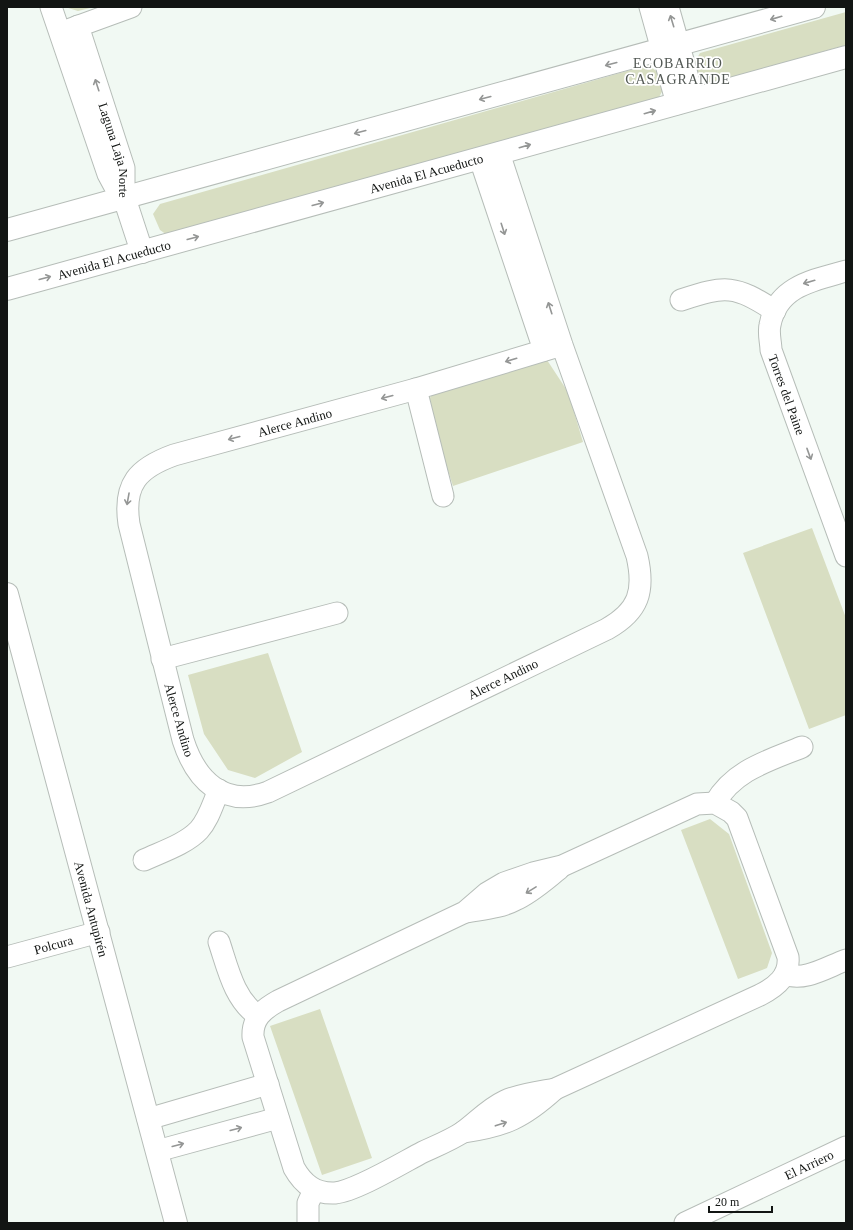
<svg xmlns="http://www.w3.org/2000/svg" width="853" height="1230" viewBox="0 0 853 1230" font-family="'Times New Roman',serif">
  <style>
    .green { fill: #d8dec2 }
    .lines { fill: none; stroke-linecap: round; stroke-linejoin: round }
    .minor-casing { stroke: #b6bdb8; stroke-width: 23 }
    .tertiary-casing { stroke: #b6bdb8; stroke-width: 24 }
    .minor { stroke: #fff; stroke-width: 21 }
    .tertiary { stroke: #fff; stroke-width: 22 }
    .oneway { stroke: #949695 }
    .labels { text-anchor: middle; dominant-baseline: central; stroke-width: 3.5; stroke-linejoin: round; paint-order: stroke }
    .street-label { font-size: 13px; fill: #121513; stroke: #fff }
    .neighbourhood-label { font-size: 14px; letter-spacing: 1px; fill: #515753; stroke: #fff }
  </style>
  <rect width="100%" height="100%" fill="#f1f9f3"/>
  <!-- green -->
  <path class="green" d="M65,7H94L78,11Z
    M846,12V45L708,84L700,79L695,62L700,53Z
    M648,65L663,76L664,88L658,99L170,237L160,230L153,214L160,204Z
    M547,360L568,392L583,442L453,486L426,403L435,391Z
    M812,528L846,618V715L809,729L743,553Z
    M268,653L302,752L255,778L228,770L204,734L188,675Z
    M710,819L729,834L772,953L767,968L738,979L681,830Z
    M320,1009L372,1158L322,1175L270,1026Z"/>
  <g class="lines">
    <!-- minor casing -->
    <g class="minor-casing">
      <g id="minor">
        <path d="M51,7L108,174L115,187L124,197"/>
        <path d="M650,7L677,104"/>
        <path d="M668,7L694,99"/>
        <path id="s1" d="M78,26L124,168V197"/>
        <path d="M65,31L131,7"/>
        <path id="s2" d="M499,153L562,345L637,556C645,591 639,611 607,629L268,792C224,808 196,781 183,740L129,524C123,484 138,468 174,455L416,389L562,345"/>
        <path d="M480,159L544,350"/>
        <path id="s3" d="M846,271C814,280 777,286 770,325C768,333 771,343 771,350L846,556"/>
        <path d="M681,300C726,285 735,285 775,311"/>
        <path d="M416,389L443,496"/>
        <path d="M162,659L337,613"/>
        <path d="M715,803L731,812L737,818L788,957C790,976 776,987 760,995L555,1089C538,1092 520,1094 505,1101C488,1109 477,1122 463,1132C451,1140 436,1146 423,1152C402,1163 356,1191 335,1193C315,1194 303,1184 294,1168L253,1037C252,1019 262,1010 278,1001L465,912L487,893L504,883L533,873L562,866L697,804Z"/>
        <path d="M715,803C734,770 768,761 802,747"/>
        <path d="M144,860C161,852 186,844 199,830C209,819 213,803 219,790"/>
        <path d="M466,912C482,909 500,908 515,900C531,893 545,880 559,869"/>
        <path d="M219,942C228,969 234,999 258,1016"/>
        <path id="s4" d="M7,957L99,932"/>
        <path d="M785,974C804,982 827,967 846,960"/>
        <path d="M148,1119L268,1084"/>
        <path d="M463,1132C505,1126 523,1118 555,1089"/>
        <path d="M157,1151L278,1118"/>
        <path d="M308,1223V1203L314,1190"/>
        <path id="s5" d="M685,1223L846,1147"/>
      </g>
    </g>
    <!-- tertiary casing -->
    <g class="tertiary-casing">
      <g id="tertiary">
        <path d="M124,197L142,252"/>
        <path d="M7,230L814,7"/>
        <path id="s6" d="M7,289L846,57"/>
        <path id="s7" d="M7,594L176,1223"/>
      </g>
    </g>
    <!-- minor -->
    <use href="#minor" class="minor"/>
    <!-- tertiary -->
    <use href="#tertiary" class="tertiary"/>
  </g>
  <!-- one-way arrows -->
  <defs><path id="oneway-shaft" d="M-6 0H5M1.5-3L5.5 0L1.5 3" fill="none" stroke-width="1.6" stroke-linecap="round" stroke-linejoin="round"/></defs>
  <g class="oneway">
    <use href="#oneway-shaft" transform="translate(776 18) rotate(164)"/>
    <use href="#oneway-shaft" transform="translate(672 21) rotate(-107)"/>
    <use href="#oneway-shaft" transform="translate(611 64) rotate(165)"/>
    <use href="#oneway-shaft" transform="translate(97 85) rotate(-108)"/>
    <use href="#oneway-shaft" transform="translate(485 98) rotate(165)"/>
    <use href="#oneway-shaft" transform="translate(650 112) rotate(-16)"/>
    <use href="#oneway-shaft" transform="translate(360 132) rotate(165)"/>
    <use href="#oneway-shaft" transform="translate(525 146) rotate(-16)"/>
    <use href="#oneway-shaft" transform="translate(318 204) rotate(-15)"/>
    <use href="#oneway-shaft" transform="translate(503 229) rotate(72)"/>
    <use href="#oneway-shaft" transform="translate(193 238) rotate(-15)"/>
    <use href="#oneway-shaft" transform="translate(45 278) rotate(-15)"/>
    <use href="#oneway-shaft" transform="translate(809 282) rotate(164)"/>
    <use href="#oneway-shaft" transform="translate(550 308) rotate(-108)"/>
    <use href="#oneway-shaft" transform="translate(511 360) rotate(163)"/>
    <use href="#oneway-shaft" transform="translate(387 397) rotate(165)"/>
    <use href="#oneway-shaft" transform="translate(234 438) rotate(165)"/>
    <use href="#oneway-shaft" transform="translate(809 454) rotate(70)"/>
    <use href="#oneway-shaft" transform="translate(128 499) rotate(100)"/>
    <use href="#oneway-shaft" transform="translate(531 890) rotate(148)"/>
    <use href="#oneway-shaft" transform="translate(501 1124) rotate(-18)"/>
    <use href="#oneway-shaft" transform="translate(236 1129) rotate(-15)"/>
    <use href="#oneway-shaft" transform="translate(178 1145) rotate(-15)"/>
  </g>
  <g class="labels">
    <!-- street labels -->
    <g class="street-label">
      <text stroke="none"><textPath href="#s1" startOffset="130">Laguna Laja Norte</textPath></text>
      <text stroke="none"><textPath href="#s6" startOffset="435">Avenida El Acueducto</textPath></text>
      <text stroke="none"><textPath href="#s6" startOffset="111">Avenida El Acueducto</textPath></text>
      <text stroke="none"><textPath href="#s3" startOffset="172">Torres del Paine</textPath></text>
      <text stroke="none"><textPath href="#s2" startOffset="1443">Alerce Andino</textPath></text>
      <text transform="translate(503 679) rotate(-26)">Alerce Andino</text>
      <text transform="translate(179 720) rotate(74)">Alerce Andino</text>
      <text stroke="none"><textPath href="#s7" startOffset="326">Avenida Antupirén</textPath></text>
      <text stroke="none"><textPath href="#s4" startOffset="48">Polcura</textPath></text>
      <text stroke="none"><textPath href="#s5" startOffset="137">El Arriero</textPath></text>
    </g>
    <!-- neighbourhood labels -->
    <g class="neighbourhood-label">
      <text x="678" y="63">ECOBARRIO<tspan x="678" dy="16">CASAGRANDE</tspan></text>
    </g>
  </g>
  <!-- border -->
  <rect width="853" height="1230" fill="none" stroke="#121513" stroke-width="16"/>
  <!-- scale -->
  <path d="M709 1206v6h63v-6" fill="none" stroke="#121513" stroke-width="2"/>
  <text x="715" y="1206" font-size="12" fill="#121513" stroke="#ffffff" stroke-width="3" paint-order="stroke">20 m</text>
</svg>
